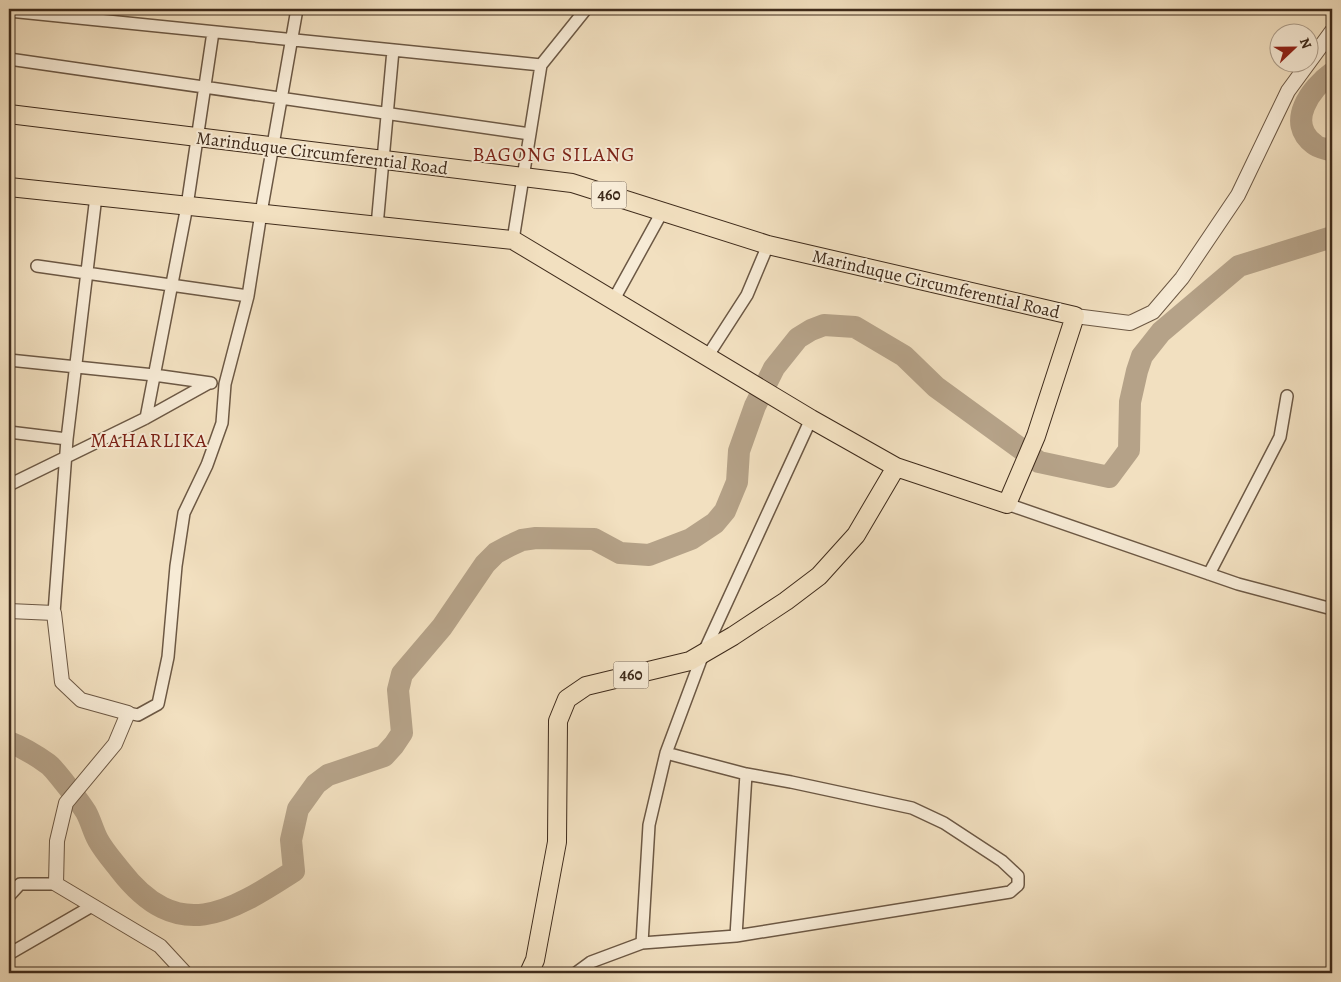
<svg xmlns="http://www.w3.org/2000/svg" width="1341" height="982" viewBox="0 0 1341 982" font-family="Alegreya,serif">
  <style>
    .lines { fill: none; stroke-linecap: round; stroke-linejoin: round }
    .river { stroke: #b5a288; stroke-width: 22 }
    .minor-casing { stroke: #6c5844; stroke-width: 14 }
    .tertiary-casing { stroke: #6c5844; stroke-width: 16 }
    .primary-casing { stroke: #3f2b1b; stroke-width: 20 }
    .minor { stroke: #f7ebd6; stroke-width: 11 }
    .tertiary { stroke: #f7ebd6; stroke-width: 14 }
    .primary { stroke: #f2e0c0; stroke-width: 18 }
    .labels { text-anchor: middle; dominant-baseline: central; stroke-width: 4; stroke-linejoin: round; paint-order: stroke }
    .shield { fill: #f7ebd6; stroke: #766553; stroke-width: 1 }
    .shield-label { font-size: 16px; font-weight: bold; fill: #3f2b1b }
    .street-label { font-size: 18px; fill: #3f2b1b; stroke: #f7ebd6 }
    .quarter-label { font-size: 20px; letter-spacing: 1px; fill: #7a1f14; stroke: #f7ebd6 }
  </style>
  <rect width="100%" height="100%" fill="#f2e0c0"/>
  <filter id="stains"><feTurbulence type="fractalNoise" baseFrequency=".004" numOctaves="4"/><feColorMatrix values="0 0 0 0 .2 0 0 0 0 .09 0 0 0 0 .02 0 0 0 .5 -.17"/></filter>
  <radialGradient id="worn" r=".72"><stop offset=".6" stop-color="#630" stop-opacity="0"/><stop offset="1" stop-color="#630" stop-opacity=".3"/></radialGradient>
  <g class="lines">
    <!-- river -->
    <path class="river" d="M1332,73C1311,88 1285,123 1314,144C1318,148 1327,149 1332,151
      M9,742C22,747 37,756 48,764C55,769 81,804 86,812C91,821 93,831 98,840C104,851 113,861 120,870C178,945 229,913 294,871L291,840L298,809L316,784L328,775L384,756L394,745L402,733L398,690L402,674L442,627L485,564L496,553L509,546L522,540L536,538L594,539L620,553L649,555L691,539L715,523L725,511L737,482L739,451L755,406L774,368L798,338L811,330L824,325L855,327L904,356L936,387L1039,462L1109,477L1129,450L1130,402L1137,371L1142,356L1161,332L1239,266L1332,237"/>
    <!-- minor casing -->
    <g class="minor-casing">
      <path id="minor" d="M9,11L541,65
        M9,59L530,134
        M377,226L393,50
        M513,240L541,65L586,9
        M37,266L248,296
        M613,301L662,212
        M707,357L747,295L768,245
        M9,360L154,375L211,383
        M146,418L187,206L213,32
        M9,432L67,439
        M9,485L146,418L209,383
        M1007,504L1238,584L1332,609
        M1209,574L1280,437L1287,396
        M54,613L67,439L96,196
        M128,713L138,715L158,704L168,657L176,566L184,513L207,465L222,423L225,384L248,296L261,213L297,9
        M9,896L20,884H56
        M736,936L746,774
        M642,943L649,825L666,753
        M9,954L92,906
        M576,973L591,962L642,943L736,936L1010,892L1018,885V876L1002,861L944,823L912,808L791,782L746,774L666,753L703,654L811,419"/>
    </g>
    <!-- tertiary casing -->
    <g class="tertiary-casing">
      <path id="tertiary" d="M1075,316L1130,323L1153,312L1182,278L1238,195L1288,91L1332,31
        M9,611L54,613L62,682L81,700L128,713L115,744L66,803L57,841L56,884L160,946L185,973"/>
    </g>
    <!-- primary casing -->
    <g class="primary-casing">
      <path id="primary" d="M9,114L572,183L768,245L1075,316L1036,436L1007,504L896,467L811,419L513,240L9,187
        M529,973L535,960L557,842L558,721L567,699L586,686L690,661L733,636L786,601L819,576L856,535L896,467"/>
    </g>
    <!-- minor -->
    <use href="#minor" class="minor"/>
    <!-- tertiary -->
    <use href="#tertiary" class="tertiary"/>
    <!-- primary -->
    <use href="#primary" class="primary"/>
  </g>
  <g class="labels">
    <!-- shield labels -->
    <g class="shield">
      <rect x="591.5" y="181.5" width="35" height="27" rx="4"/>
      <rect x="613.5" y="661.5" width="35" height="27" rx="4"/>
    </g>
    <g class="shield-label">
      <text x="609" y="195">460</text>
      <text x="631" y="675">460</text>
    </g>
    <!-- street labels -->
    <g class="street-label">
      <text transform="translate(322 153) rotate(7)">Marinduque Circumferential Road</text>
      <text transform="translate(936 284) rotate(13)">Marinduque Circumferential Road</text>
    </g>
    <!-- quarter labels -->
    <g class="quarter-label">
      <text x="554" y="154">BAGONG SILANG</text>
      <text x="149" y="440">MAHARLIKA</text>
    </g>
  </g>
  <!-- margin -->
  <rect width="1341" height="982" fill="none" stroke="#f2e0c0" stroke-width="30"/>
  <rect x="10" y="10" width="1321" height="962" fill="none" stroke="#3f2b1b" stroke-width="2.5"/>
  <rect x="15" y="15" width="1311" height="952" fill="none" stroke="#3f2b1b"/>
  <!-- north arrow -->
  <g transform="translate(1294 48) rotate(68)"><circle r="24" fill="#f7ebd6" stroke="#ad9e8b"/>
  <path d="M0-4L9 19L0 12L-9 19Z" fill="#8f2418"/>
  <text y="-8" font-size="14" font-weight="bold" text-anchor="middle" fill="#3f2b1b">N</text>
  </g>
  <rect width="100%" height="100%" filter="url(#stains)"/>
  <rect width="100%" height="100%" fill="url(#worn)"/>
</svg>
